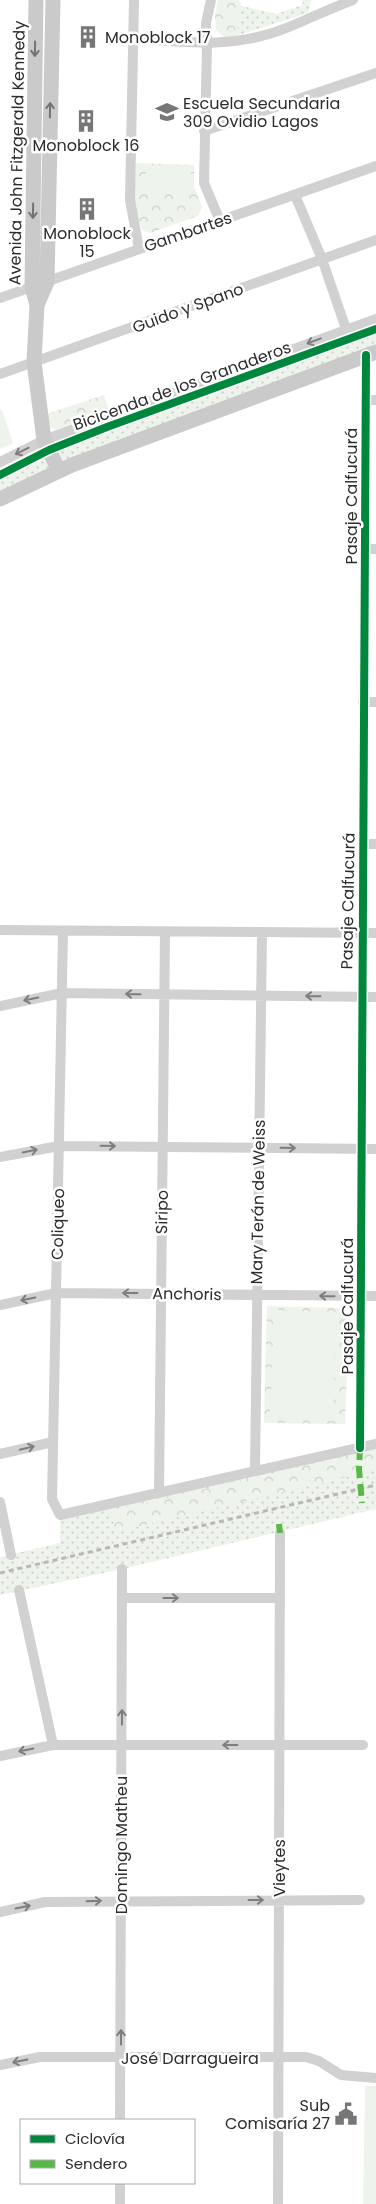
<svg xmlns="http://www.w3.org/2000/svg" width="376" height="2204" font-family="Poppins,sans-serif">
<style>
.grass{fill:url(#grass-dots)}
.park{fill:url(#park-crowns)}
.pitch{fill:#eef3eb}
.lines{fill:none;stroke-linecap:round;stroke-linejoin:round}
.street{stroke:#d1d1d1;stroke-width:10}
.secondary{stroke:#cacaca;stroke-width:15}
.rail{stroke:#b8b8b8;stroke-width:3;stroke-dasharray:5 4;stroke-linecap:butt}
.quiet{stroke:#58b947;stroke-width:6;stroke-dasharray:12 6;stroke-linecap:butt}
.cycleway-casing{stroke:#fff;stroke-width:11}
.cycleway{stroke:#00873e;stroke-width:8}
.oneway{stroke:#737373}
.oneway2{stroke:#7e7e7e}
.labels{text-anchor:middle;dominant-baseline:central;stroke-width:5;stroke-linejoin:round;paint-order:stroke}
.poi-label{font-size:16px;fill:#2c2c2c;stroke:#fff;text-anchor:start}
.street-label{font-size:16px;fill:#2c2c2c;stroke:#fff}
</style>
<defs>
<pattern id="grass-dots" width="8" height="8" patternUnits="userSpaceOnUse" patternTransform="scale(1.25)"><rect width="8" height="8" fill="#eef3eb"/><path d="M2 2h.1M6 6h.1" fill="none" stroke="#ccd0ca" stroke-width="1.8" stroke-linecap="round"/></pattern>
<pattern id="park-crowns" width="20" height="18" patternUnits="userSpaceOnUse" patternTransform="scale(1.25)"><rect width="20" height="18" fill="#eef3eb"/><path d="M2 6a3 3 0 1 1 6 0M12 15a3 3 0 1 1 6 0" fill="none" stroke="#ccd0ca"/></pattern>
</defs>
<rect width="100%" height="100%" fill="#fff"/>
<path class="grass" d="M303,0H311L308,13L236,36L242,6L277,14L302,5Z
M376,319V352L0,499V462L44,440Z
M376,1444V1509L122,1569L0,1595V1557L60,1543V1515Z"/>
<path class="park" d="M218,0H239L242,6L236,36L225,38L216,30L215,14Z
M136,163L194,165V186L202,207L198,216L150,233L142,230L134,202Z
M104,395L109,411L56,430L49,427L47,414Z
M267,1306L341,1308L349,1317L345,1424L264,1423Z
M376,1449V1470L115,1532L111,1511Z"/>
<path class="pitch" d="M146,171L191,172V193L145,191Z
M0,410H2L13,443L0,449Z
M274,1310L337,1312L333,1421L270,1418Z
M365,2086H376V2204H363Z"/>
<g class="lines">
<path class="street" d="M134,0L130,200L139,249
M211,0L206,23L207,45L204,183L220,221
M133,38C188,43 236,49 289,27C311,18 331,8 353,0
M204,131L376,73
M295,195L322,259L346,329
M0,298L376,166
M0,374L376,240
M365,400H376
M0,462L44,440L376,319
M364,549H376
M363,702H376
M363,844H376
M0,930L376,933
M63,931L52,1499L60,1515L376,1444
M0,1006L62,993L376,997
M0,1157L59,1146L376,1149
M0,1305L56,1293L376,1296
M360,1448L366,355
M0,1454L53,1442
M255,1471L262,932
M159,1493L165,932
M0,1502L11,1555
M19,1590L53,1745
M122,1598H279
M0,1756L53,1745H363
M0,1912L45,1902L360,1900
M0,2065L40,2057H306L319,2061L341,2075L376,2078
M120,2120L122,1569
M120,2204V2183
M278,2204L280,1533"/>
<path class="secondary" d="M36,0L32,287L37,305
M53,0L47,282L37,305L34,362L44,440L59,471
M0,499L72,465L376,352"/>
<path class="rail" d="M0,1573L376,1485"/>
<path class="quiet" d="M360,1448L359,1469L362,1503
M279,1524L280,1533"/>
<defs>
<path id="cycleway" d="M0,475L49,450L107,427L376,329
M360,1448L366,355"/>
</defs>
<use href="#cycleway" class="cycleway-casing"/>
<use href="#cycleway" class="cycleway"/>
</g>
<defs><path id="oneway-shaft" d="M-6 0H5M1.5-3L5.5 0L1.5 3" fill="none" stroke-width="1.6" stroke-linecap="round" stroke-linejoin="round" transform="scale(1.25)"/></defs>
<g class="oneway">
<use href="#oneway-shaft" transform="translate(35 49) rotate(91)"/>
<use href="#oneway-shaft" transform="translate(50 110) rotate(-89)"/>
<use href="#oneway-shaft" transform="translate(33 211) rotate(91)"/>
</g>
<g class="oneway2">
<use href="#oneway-shaft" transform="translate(314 341) rotate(160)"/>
<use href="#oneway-shaft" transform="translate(22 451) rotate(153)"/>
<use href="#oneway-shaft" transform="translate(133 994) rotate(-179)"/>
<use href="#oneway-shaft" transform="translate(313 996) rotate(-179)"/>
<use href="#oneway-shaft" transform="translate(31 999) rotate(168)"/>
<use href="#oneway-shaft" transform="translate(108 1146) rotate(1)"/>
<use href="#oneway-shaft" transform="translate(288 1148) rotate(1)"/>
<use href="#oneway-shaft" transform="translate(30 1151) rotate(-11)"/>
<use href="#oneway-shaft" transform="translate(130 1293) rotate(-180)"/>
<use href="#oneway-shaft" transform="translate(327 1296) rotate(-179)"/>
<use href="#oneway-shaft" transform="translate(28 1299) rotate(168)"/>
<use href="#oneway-shaft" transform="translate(27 1448) rotate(-13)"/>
<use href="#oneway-shaft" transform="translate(171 1598)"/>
<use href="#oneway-shaft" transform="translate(122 1717) rotate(-90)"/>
<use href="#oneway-shaft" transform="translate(230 1745) rotate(-180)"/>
<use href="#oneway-shaft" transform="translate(26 1750) rotate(168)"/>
<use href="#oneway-shaft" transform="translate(256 1900)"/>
<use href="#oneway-shaft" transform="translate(94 1901) rotate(-2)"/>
<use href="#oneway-shaft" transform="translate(23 1907) rotate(-11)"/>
<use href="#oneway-shaft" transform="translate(121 2037) rotate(-90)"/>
<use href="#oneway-shaft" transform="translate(20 2061) rotate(169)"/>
</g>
<defs>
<symbol id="building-bare" viewBox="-9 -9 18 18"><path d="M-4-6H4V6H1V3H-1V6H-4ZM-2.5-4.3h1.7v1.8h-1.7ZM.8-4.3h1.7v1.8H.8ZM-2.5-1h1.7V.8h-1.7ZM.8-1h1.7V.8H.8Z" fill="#767676" stroke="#fff" stroke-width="2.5" paint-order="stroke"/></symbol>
<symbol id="school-bare" viewBox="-9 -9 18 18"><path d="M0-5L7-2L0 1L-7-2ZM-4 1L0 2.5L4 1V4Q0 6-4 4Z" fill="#767676" stroke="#fff" stroke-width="2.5" paint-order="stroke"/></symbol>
<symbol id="civic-bare" viewBox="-9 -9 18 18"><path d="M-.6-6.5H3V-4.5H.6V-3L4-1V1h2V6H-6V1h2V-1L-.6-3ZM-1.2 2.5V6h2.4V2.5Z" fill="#767676" stroke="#fff" stroke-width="2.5" paint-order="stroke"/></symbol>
</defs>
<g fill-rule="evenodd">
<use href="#building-bare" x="72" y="21" width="32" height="32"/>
<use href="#school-bare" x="151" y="96" width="32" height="32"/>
<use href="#building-bare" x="70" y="105" width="32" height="32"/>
<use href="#building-bare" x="71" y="193" width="32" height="32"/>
<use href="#civic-bare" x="330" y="2098" width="32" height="32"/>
</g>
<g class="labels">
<g class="poi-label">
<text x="105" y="37">Monoblock 17</text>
<text x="183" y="103">Escuela Secundaria<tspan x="183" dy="18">309 Ovidio Lagos</tspan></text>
<text x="86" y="145" text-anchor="middle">Monoblock 16</text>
<text x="87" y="233" text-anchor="middle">Monoblock<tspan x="87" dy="18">15</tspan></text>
<text x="330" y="2105" text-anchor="end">Sub<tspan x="330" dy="18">Comisaría 27</tspan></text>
</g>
<g class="street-label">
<text transform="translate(17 153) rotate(-89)">Avenida John Fitzgerald Kennedy</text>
<text transform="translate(188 232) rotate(-19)">Gambartes</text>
<text transform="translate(188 308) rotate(-20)">Guido y Spano</text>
<text transform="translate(182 386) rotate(-20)">Bicicenda de los Granaderos</text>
<text transform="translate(351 496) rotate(-90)">Pasaje Calfucurá</text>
<text transform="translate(348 901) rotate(-89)">Pasaje Calfucurá</text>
<text transform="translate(258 1202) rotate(-89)">Mary Terán de Weiss</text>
<text transform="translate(162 1212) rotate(-89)">Siripo</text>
<text transform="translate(58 1224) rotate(-89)">Coliqueo</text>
<text transform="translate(187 1294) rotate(1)">Anchoris</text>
<text transform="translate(347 1306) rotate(-90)">Pasaje Calfucurá</text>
<text transform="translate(121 1845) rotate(-90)">Domingo Matheu</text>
<text transform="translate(279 1868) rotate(-90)">Vieytes</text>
<text x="190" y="2058">José Darragueira</text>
</g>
</g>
<rect x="20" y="2119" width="175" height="65" fill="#ffffff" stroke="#ababab"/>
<rect x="30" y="2135" width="25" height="8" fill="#00873e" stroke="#ababab"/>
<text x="65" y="2144" font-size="15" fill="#2c2c2c">Ciclovía</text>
<rect x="30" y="2160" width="25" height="8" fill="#58b947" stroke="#ababab"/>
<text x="65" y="2169" font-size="15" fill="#2c2c2c">Sendero</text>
</svg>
